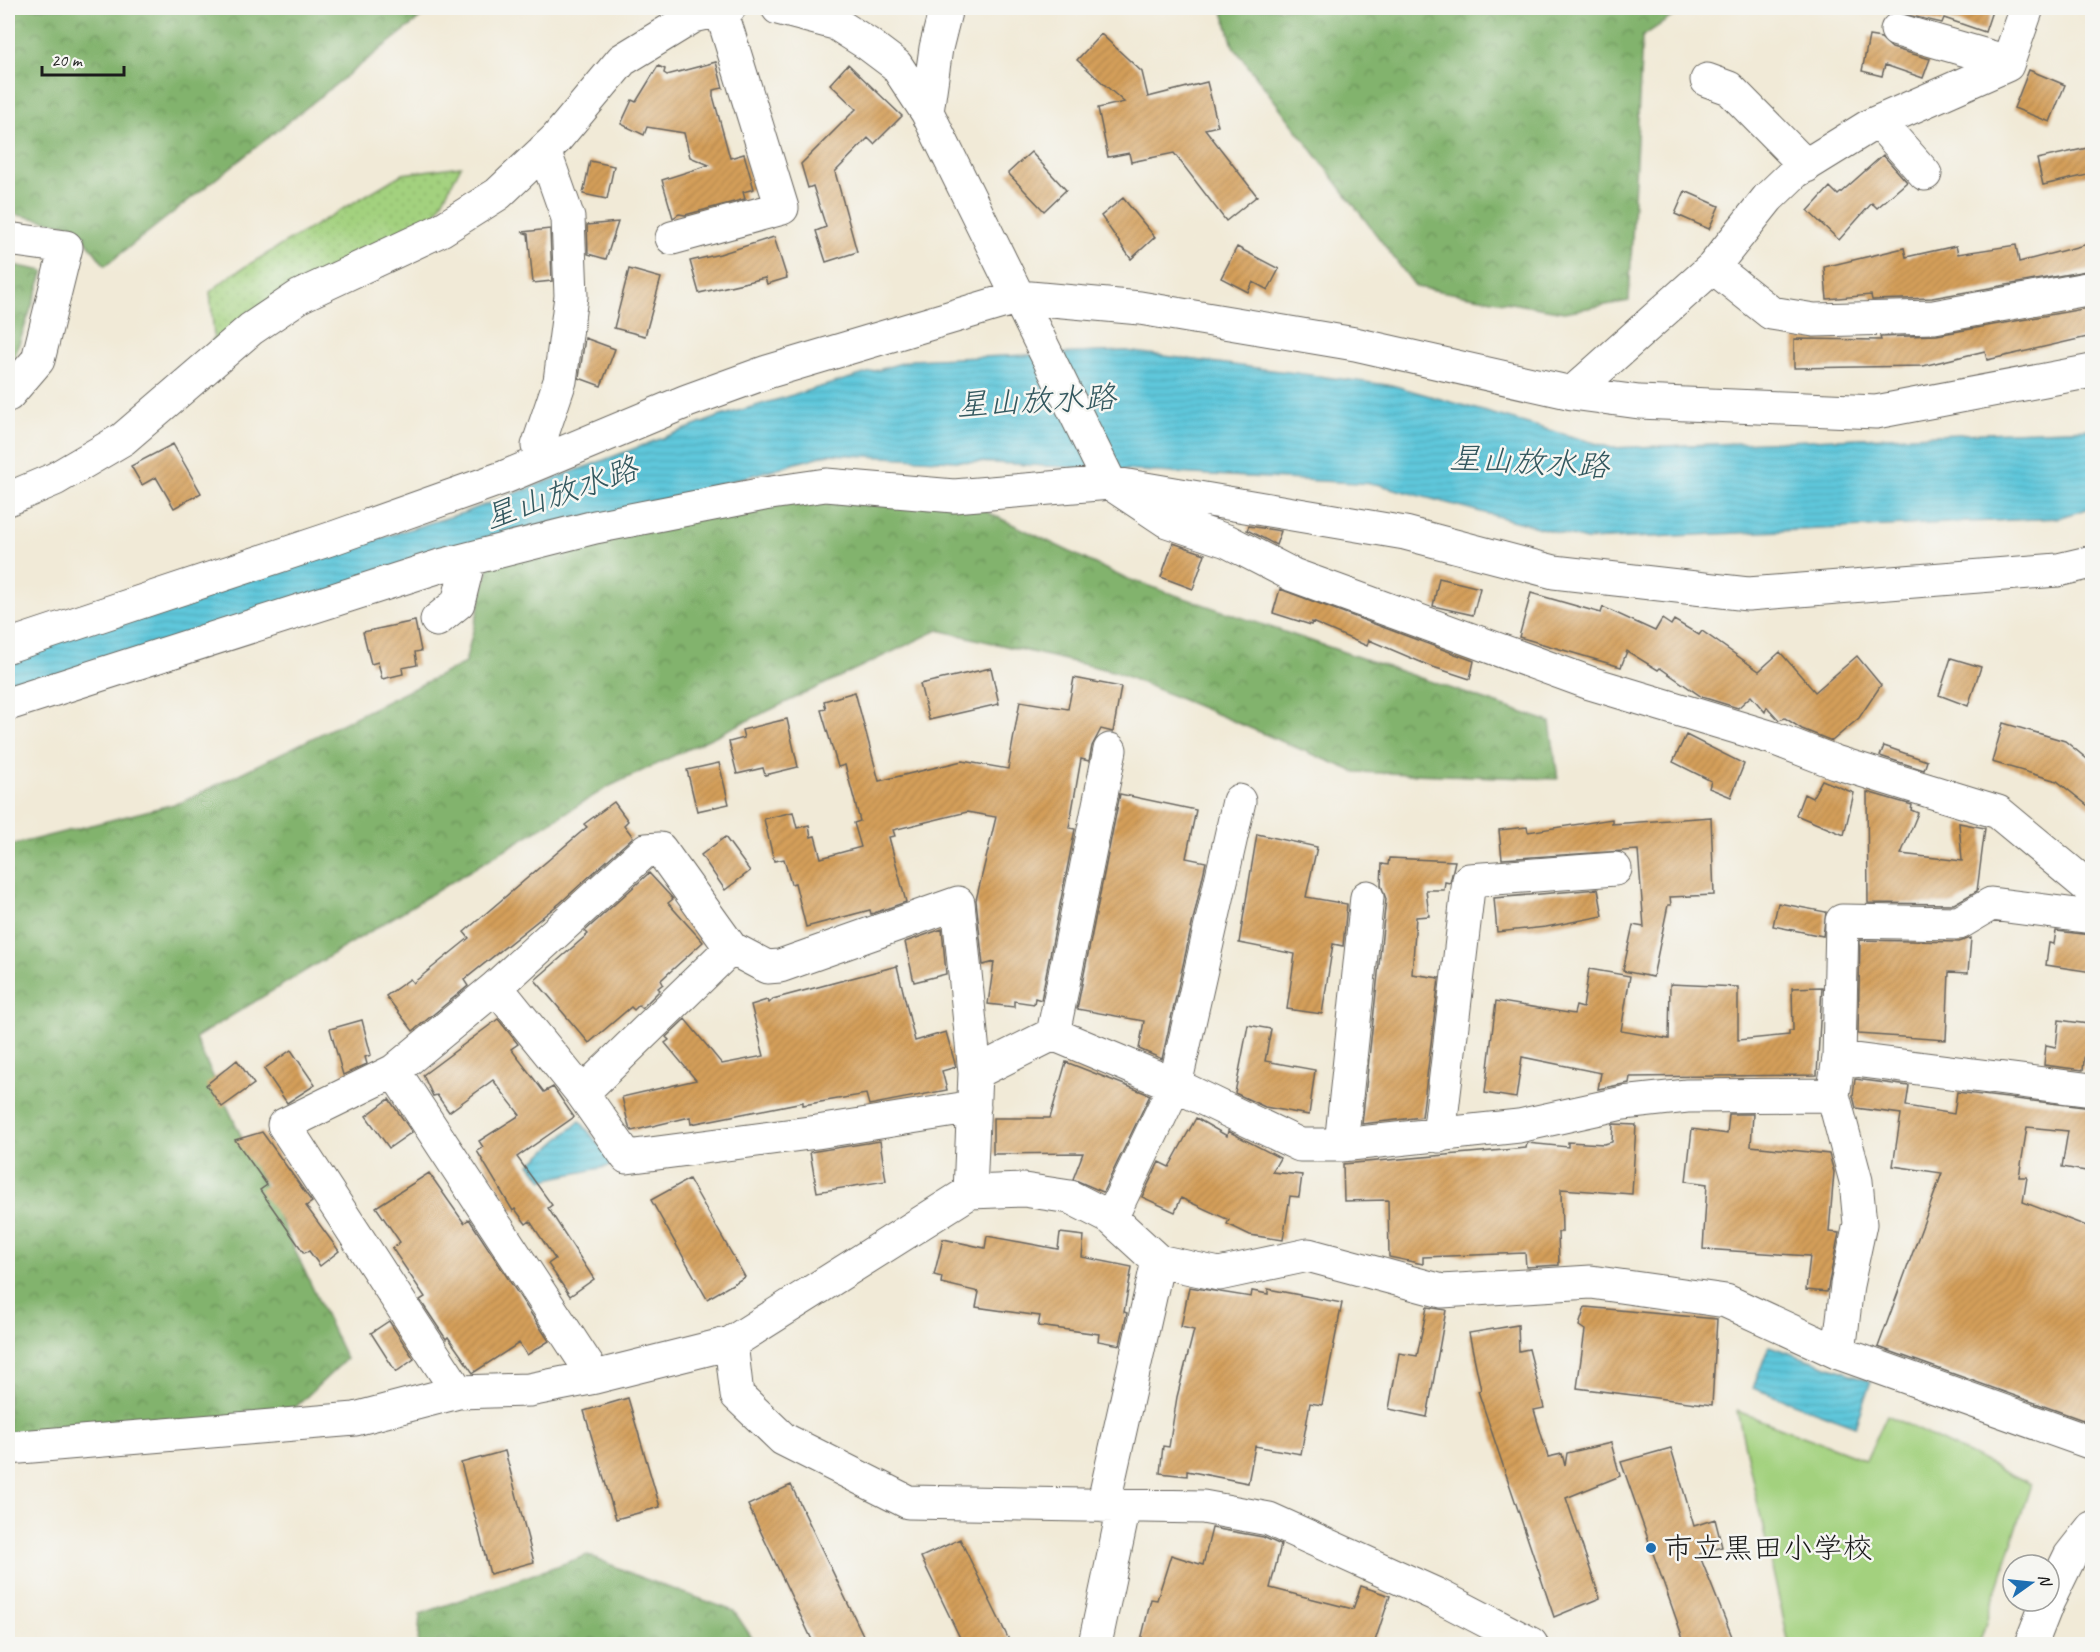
<svg xmlns="http://www.w3.org/2000/svg" width="2100" height="1652" font-family="Caveat,'Klee One',sans-serif">
<style>
.grass{fill:url(#grass-dots);stroke:#60764d;stroke-width:1.5}
.forest{fill:url(#forest-crowns);stroke:#4f6844;stroke-width:1.5}
.park{fill:#a3d17e;stroke:#60764d;stroke-width:1.5}
.water{fill:url(#water-rules);stroke:#3e727c;stroke-width:1.5}
.building{fill:url(#building-hatch)}
.lines{fill:none;stroke-linecap:round;stroke-linejoin:round}
.minor-casing{stroke:#67645d;stroke-width:35}
.minor{stroke:#fff;stroke-width:33}
.poi-dot{fill:#1f6fb2;stroke:#f6f6f2;stroke-width:2}
.labels{text-anchor:middle;dominant-baseline:central;stroke-width:5;stroke-linejoin:round;paint-order:stroke}
.poi-label{font-size:30px;fill:#1c1c1c;stroke:#f6f6f2;text-anchor:start}
.water-label{font-size:32px;font-style:italic;fill:#33585f;stroke:#f6f6f2}
</style>
<defs>
<pattern id="grass-dots" width="8" height="8" patternUnits="userSpaceOnUse" patternTransform="scale(1.5)"><rect width="8" height="8" fill="#a3d17e"/><path d="M2 2h.1M6 6h.1" fill="none" stroke="#8cb36c" stroke-width="1.8" stroke-linecap="round"/></pattern>
<pattern id="forest-crowns" width="20" height="18" patternUnits="userSpaceOnUse" patternTransform="scale(1.5)"><rect width="20" height="18" fill="#82b36d"/><path d="M2 6a3 3 0 1 1 6 0M12 15a3 3 0 1 1 6 0" fill="none" stroke="#6a9159"/></pattern>
<pattern id="water-rules" width="6" height="5" patternUnits="userSpaceOnUse" patternTransform="scale(1.5)"><rect width="6" height="5" fill="#5fc7db"/><path d="M0 2.5h6" fill="none" stroke="#52aabb"/></pattern>
<pattern id="building-hatch" width="6" height="6" patternUnits="userSpaceOnUse" patternTransform="scale(1.5)"><rect width="6" height="6" fill="#d49f5a"/><path d="M-1 1l2-2M0 6l6-6M5 7l2-2" fill="none" stroke="#b5884e"/></pattern>
</defs>
<rect width="100%" height="100%" fill="#f6f6f2"/>
<filter id="ink" filterUnits="userSpaceOnUse"><feTurbulence type="fractalNoise" baseFrequency=".0167" numOctaves="2"/><feDisplacementMap in="SourceGraphic" scale="12" xChannelSelector="R" yChannelSelector="G"/><feConvolveMatrix kernelMatrix="1 2 1 2 8 2 1 2 1" color-interpolation-filters="sRGB"/></filter>
<filter id="wash" filterUnits="userSpaceOnUse"><feTurbulence type="fractalNoise" baseFrequency=".008" numOctaves="4" result="noise"/><feDisplacementMap in="SourceGraphic" scale="24" xChannelSelector="R" yChannelSelector="G"/><feGaussianBlur stdDeviation="1.35" result="paint"/><feColorMatrix in="noise" values="0 0 0 0 0 0 0 0 0 0 0 0 0 0 0 0 0 1.4 0 .05"/><feComposite in="paint" operator="in"/></filter>
<g filter="url(#wash)">
<rect width="100%" height="100%" fill="#f1ead7"/>
<path class="grass" d="M461,166L434,217L206,353L214,337L210,292L231,275L402,174Z"/>
<path class="forest" d="M8,8H433L105,266L76,227L8,213Z
M1222,8H1685L1642,37L1629,301L1564,312L1416,287L1233,46Z
M8,264L44,271L14,358L8,366Z
M742,484L954,496L1122,577L1550,722L1558,779L1355,772L1116,672L938,630L608,787L195,1038L346,1359L282,1420L8,1437V846L182,802L465,663L495,542Z
M588,1555L637,1576L734,1611L756,1644H418L420,1614Z"/>
<path class="park" d="M1737,1411L1866,1460L1887,1415L2031,1484L1979,1644H1789Z"/>
<path class="water" d="M1126,351L1395,386L1612,448L2092,429V507L2059,518L1586,540L1376,484L829,454L589,520L8,698V651L463,513L721,416L912,360Z
M580,1121L615,1165L543,1180L530,1164Z
M1769,1346L1871,1381L1855,1426L1753,1388Z"/>
<g id="blocks">
<path class="building" d="M1895,8H1993L1985,32L1944,18L1942,23L1894,12Z
M1101,34L1142,72L1148,97L1207,82L1218,126L1205,129L1257,196L1226,221L1174,153L1131,162L1129,153L1108,157L1098,108L1124,102L1077,60Z
M1869,36L1881,38L1892,48L1930,59L1923,78L1885,65L1882,76L1862,71Z
M716,62L723,88L713,90V96L730,158L744,154L754,189L743,192L745,199L685,215L679,214L673,218L662,180L709,165L690,157L684,133L647,127L644,135L621,124L632,100L636,102L658,66L665,69L664,73L667,75Z
M848,64L902,116L874,144L868,138L835,172L857,252L826,262L816,231L826,227L813,186L808,188L801,164L856,109L830,84Z
M2029,70L2065,85L2050,122L2014,108Z
M2092,147V174L2043,185L2037,159Z
M1031,152L1066,190L1044,211L1008,173Z
M1883,155L1907,182L1877,208L1872,203L1839,240L1808,211L1830,187L1838,195Z
M590,161L614,166L607,199L583,194Z
M1685,191L1719,206L1709,229L1675,214Z
M1123,198L1155,237L1131,259L1101,216Z
M618,222L606,259L588,254L587,225Z
M550,229L552,281L533,283L528,234L522,232Z
M774,237L787,278L767,284L765,278L699,293L690,261L720,254Z
M2092,243V270L1932,298L1872,300L1871,295L1827,299L1824,267L1904,248L1906,257L1956,246L1958,254L2016,245L2019,262Z
M1237,247L1279,269L1268,290L1253,282L1248,292L1221,278Z
M629,269L661,278L645,336L614,328Z
M2088,308L2092,336L1987,360L1985,351L1923,366L1794,368V339L1881,340L1880,337L1937,335Z
M585,338L615,349L601,386L579,378Z
M173,444L201,493L174,508L156,477L142,485L131,466Z
M1249,526L1281,531L1276,545L1247,530Z
M1173,543L1205,554L1193,589L1161,577Z
M1439,578L1480,588L1473,615L1433,606Z
M1280,589L1474,661L1470,679L1430,666L1369,640L1367,646L1312,622L1311,625L1273,613Z
M1531,593L1601,613L1603,607L1655,631L1662,619L1671,625L1674,620L1699,635L1702,631L1759,671L1780,652L1815,692L1857,656L1881,685L1859,718L1832,741L1802,729L1785,718L1779,720L1767,707L1765,712L1751,696L1738,708L1702,697L1660,668L1658,670L1627,651L1621,667L1519,637Z
M415,621L421,651L415,652L417,665L402,668L403,674L382,679L378,662L371,664L363,632Z
M1951,658L1981,667L1968,706L1939,695Z
M991,668L999,704L929,720L920,684Z
M1074,678L1121,687L1113,732L1101,729L1092,746L1089,761L1081,759L1069,828L1075,829L1041,1000L1035,998L1034,1004L1014,1001V1007L988,1004L994,962L983,965L976,900L996,817L967,812L893,830L895,836L889,837L906,902L871,914L870,910L806,927L795,883L791,884L784,859L774,861L764,819L793,812L797,828L809,825L811,837L815,836L821,858L861,847L854,823L860,821L845,765L838,767L821,710L826,709L824,701L855,692L879,781L962,761L1008,769L1020,701L1068,709Z
M787,719L798,767L765,775L763,768L737,774L729,742L744,738L742,730Z
M2003,723L2065,741L2092,763V809L2057,781L1992,762Z
M1686,735L1744,764L1731,797L1709,788L1711,781L1673,762Z
M1884,746L1927,761L1924,770L1880,756Z
M719,763L729,804L697,811L687,770Z
M1822,780L1854,793L1844,835L1796,815L1804,794L1812,798Z
M1867,792L1912,805L1911,810L1918,813L1901,854L1962,861L1959,823L1985,828L1977,891L1954,904L1868,903Z
M1120,794L1196,810L1186,858L1206,862L1162,1059L1139,1049L1144,1021L1077,1009Z
M614,802L628,821L624,825L633,837L560,903L464,980L468,986L413,1031L386,996L410,979L413,983L469,938L464,932L587,827L584,824Z
M1711,817L1714,895L1670,897L1671,905H1668L1653,977L1623,971L1633,925L1644,927L1638,850L1502,859L1499,830L1527,827L1528,832L1612,819V824Z
M1257,834L1317,847L1306,897L1347,904L1343,946L1333,944L1322,1014L1287,1009L1295,954L1239,943Z
M725,837L750,871L725,890L701,855Z
M1389,858L1455,861L1450,883L1445,882L1444,890H1426L1429,916L1416,917L1412,974L1439,978L1422,1117L1362,1124L1386,899L1381,885L1382,864L1388,865Z
M649,873L673,899L668,903L703,942L661,980L663,984L658,988L660,990L642,1008L639,1005L634,1010L631,1007L589,1043L535,980L588,934L585,931Z
M1598,889L1603,916L1546,927L1497,932L1494,898Z
M1778,903L1826,912L1823,936L1773,926Z
M942,929L946,974L914,982L905,942Z
M2056,931L2092,935V972L2046,965L2049,943L2054,944Z
M1971,938L1968,973L1949,972L1946,1040L1858,1034L1860,940L1959,942Z
M897,966L915,1041L946,1032L956,1067L942,1071L947,1090L869,1105L866,1094L803,1105V1102L691,1124L690,1117L632,1131L629,1127L622,1097L696,1080L665,1043L669,1040L666,1037L685,1019L722,1064L764,1056L751,1005L767,1000L769,1003L773,999Z
M1589,969L1630,976L1621,1031L1669,1039L1670,984L1738,987V1040L1789,1035V1031H1793L1792,988L1822,987L1817,1075L1630,1077L1629,1083L1598,1089L1601,1073L1522,1057L1516,1098L1485,1093L1496,1001L1574,1014L1576,1006L1583,1008Z
M498,1019L518,1044L511,1049L544,1092L553,1087L574,1117L517,1157L552,1205L548,1208L594,1279L570,1296L548,1264L555,1259L530,1221L526,1224L515,1209L513,1211L477,1151L483,1147L479,1141L520,1115L493,1080L449,1112L437,1095L433,1096L423,1075Z
M362,1020L371,1055L365,1057L367,1064L343,1075L330,1029Z
M2059,1020L2088,1024L2083,1070L2044,1065L2046,1045L2056,1047Z
M1248,1025L1271,1029L1265,1061L1315,1070L1309,1115L1265,1107L1235,1093Z
M291,1050L315,1085L287,1103L264,1069Z
M237,1060L254,1084L222,1107L206,1085Z
M1066,1062L1150,1095L1103,1192L1073,1179L1083,1153L993,1154V1118H1050Z
M1855,1079L1909,1086L1906,1106L1954,1114L1957,1092L2092,1108V1172L2062,1167L2068,1131L2027,1127L2019,1177H2027L2023,1202L2092,1228V1414L2083,1420L1878,1347L1942,1173L1893,1166L1901,1114L1856,1108L1853,1096Z
M389,1099L412,1132L389,1148L366,1116Z
M1729,1114H1753L1751,1146L1829,1154L1834,1172L1829,1232L1839,1233L1827,1292L1806,1290L1810,1256L1703,1249L1707,1184L1686,1181L1692,1129L1727,1134Z
M1196,1118L1227,1136L1228,1131L1280,1158L1272,1172L1302,1175L1299,1197L1290,1196L1283,1240L1250,1235L1227,1224L1229,1220L1181,1198L1175,1212L1142,1197L1159,1162L1169,1167Z
M1613,1124L1636,1125L1632,1194L1561,1189L1562,1232H1558L1559,1265L1526,1267L1525,1253L1423,1257V1264L1389,1257L1388,1200L1344,1201L1343,1164L1526,1148L1527,1143L1568,1147V1142L1604,1144L1612,1142Z
M262,1132L312,1202L306,1206L339,1251L320,1266L309,1251L304,1253L260,1190L267,1185L235,1140Z
M880,1141L886,1181L817,1192L810,1152Z
M429,1173L464,1223L469,1219L549,1341L527,1355L519,1343L473,1373L448,1337L446,1339L420,1300L425,1297L392,1248L400,1242L376,1207Z
M689,1179L745,1277L707,1299L651,1200Z
M1060,1233L1084,1236L1082,1257L1132,1267L1124,1312L1127,1313L1120,1345L1098,1341L1099,1334L1038,1326L1040,1316L976,1307L979,1292L941,1283L942,1277L934,1275L943,1239L985,1248L987,1236L1058,1249Z
M1189,1287L1251,1297L1252,1291L1268,1294V1289L1342,1303L1322,1405L1310,1403L1301,1454L1255,1446L1248,1483L1187,1471V1476L1160,1473L1163,1446L1169,1447L1177,1397L1194,1330L1181,1327Z
M1427,1307L1446,1310L1427,1417L1389,1409L1399,1353L1417,1356Z
M1585,1307L1717,1319L1712,1405L1577,1388L1585,1330L1579,1326Z
M389,1321L414,1359L396,1372L371,1333Z
M1518,1325L1519,1351L1529,1349L1544,1408L1534,1410L1548,1457L1562,1454L1565,1466L1567,1453L1611,1443L1620,1476L1566,1498L1600,1598L1554,1617L1478,1391L1481,1390L1469,1333Z
M628,1398L660,1507L616,1519L584,1411Z
M1671,1448L1694,1526L1715,1519L1722,1547L1699,1554L1735,1644H1685L1621,1462Z
M505,1451L534,1562L490,1574L461,1463Z
M791,1485L863,1635L844,1644H814L748,1505Z
M1212,1528L1263,1537L1281,1545L1270,1588L1353,1609L1361,1586L1390,1596L1374,1644H1140L1151,1599L1157,1600L1171,1555L1203,1565Z
M960,1539L1011,1644H963L921,1557Z"/>
</g>
</g>
<g filter="url(#ink)">
<use href="#blocks" fill-opacity="0" stroke="#67645d" stroke-width="1.5"/>
<g class="lines">
<defs>
<path id="minor" d="M778,8L835,23L868,44L896,65L927,112L1110,483L1167,521L1227,541L1293,575L1590,683L1773,738L1835,762L1998,812L2092,890
M1897,30L2008,62
M1707,80L1729,88L1806,166
M927,112L936,48L946,8
M1879,122L1925,174
M544,150L568,218L571,296L560,381L538,446L544,460
M672,238L782,208L721,10
M8,239L66,247L38,360L8,395
M1713,267L1768,198L1795,172L1871,125L2007,65L2027,8
M1572,393L1639,402L1876,412L2092,371
M8,499L55,479L123,439L251,329L300,296L441,230L498,194L556,139L622,60L694,16L729,8
M437,620L458,603L469,559
M8,646L336,537L505,477L687,401L767,372L1019,297L1140,308L1355,344L1572,393L1713,267L1771,313L1814,320L1934,317L2092,288
M8,704L440,566L595,527L764,494L826,485L954,496L1110,483L1405,533L1554,572L1748,594L2058,570L2092,562
M496,987L646,850L660,849L731,948L767,967L780,966L958,903L975,1073L970,1192
M1053,1034L1110,750
M1839,1058L1842,921L1959,923L1991,904L2092,917
M394,1071L595,1377
M975,1073L1053,1034L1175,1085L1300,1145H1341L1519,1126L1623,1103L1687,1096L1833,1095L1839,1058L2092,1090
M582,1093L731,948
M1833,1095L1856,1181L1860,1224L1847,1285L1839,1353
M974,1107L817,1132L627,1157L582,1093L496,987L394,1071L284,1125L458,1392L529,1390L595,1377L731,1343L970,1192L1024,1190L1070,1197L1111,1218L1158,1261L1219,1274L1308,1255L1442,1291L1591,1282L1726,1301L1839,1353L2092,1443
M1439,1136L1469,880L1615,869
M1341,1145L1367,897
M1111,1218L1175,1085L1239,801
M731,1343L737,1395L783,1439L908,1502L1203,1507L1269,1519L1435,1594L1531,1644
M8,1448L355,1419L458,1392
M1103,1506L1158,1261
M2049,1599L2070,1556L2092,1528
M1095,1644L1124,1507
M2031,1644L2048,1601"/>
</defs>
<use href="#minor" class="minor-casing"/>
<use href="#minor" class="minor"/>
</g>
</g>
<circle class="poi-dot" cx="1651" cy="1548" r="6"/>
<g class="labels">
<g class="poi-label">
<text x="1663" y="1548">市立黒田小学校</text>
</g>
<g class="water-label">
<text transform="translate(1036 401) rotate(-3)">星山放水路</text>
<text transform="translate(1529 462) rotate(3)">星山放水路</text>
<text transform="translate(561 493) rotate(-19)">星山放水路</text>
</g>
</g>
<rect width="2100" height="1652" fill="none" stroke="#f6f6f2" stroke-width="30"/>
<g transform="translate(2031 1583) rotate(75)"><circle r="28" fill="#f6f6f2" stroke="#9f9f9c" stroke-width="1.5"/>
<path d="M0-4.5L10 22L0 15L-10 22Z" fill="#1f6fb2"/>
<text y="-9" font-size="16" font-weight="bold" text-anchor="middle" fill="#1c1c1c">N</text>
</g>
<path d="M42 66v9h82v-9" fill="none" stroke="#1c1c1c" stroke-width="3"/>
<text x="51" y="66" font-size="18" fill="#1c1c1c" stroke="#f6f6f2" stroke-width="4.5" paint-order="stroke">20 m</text>
</svg>
